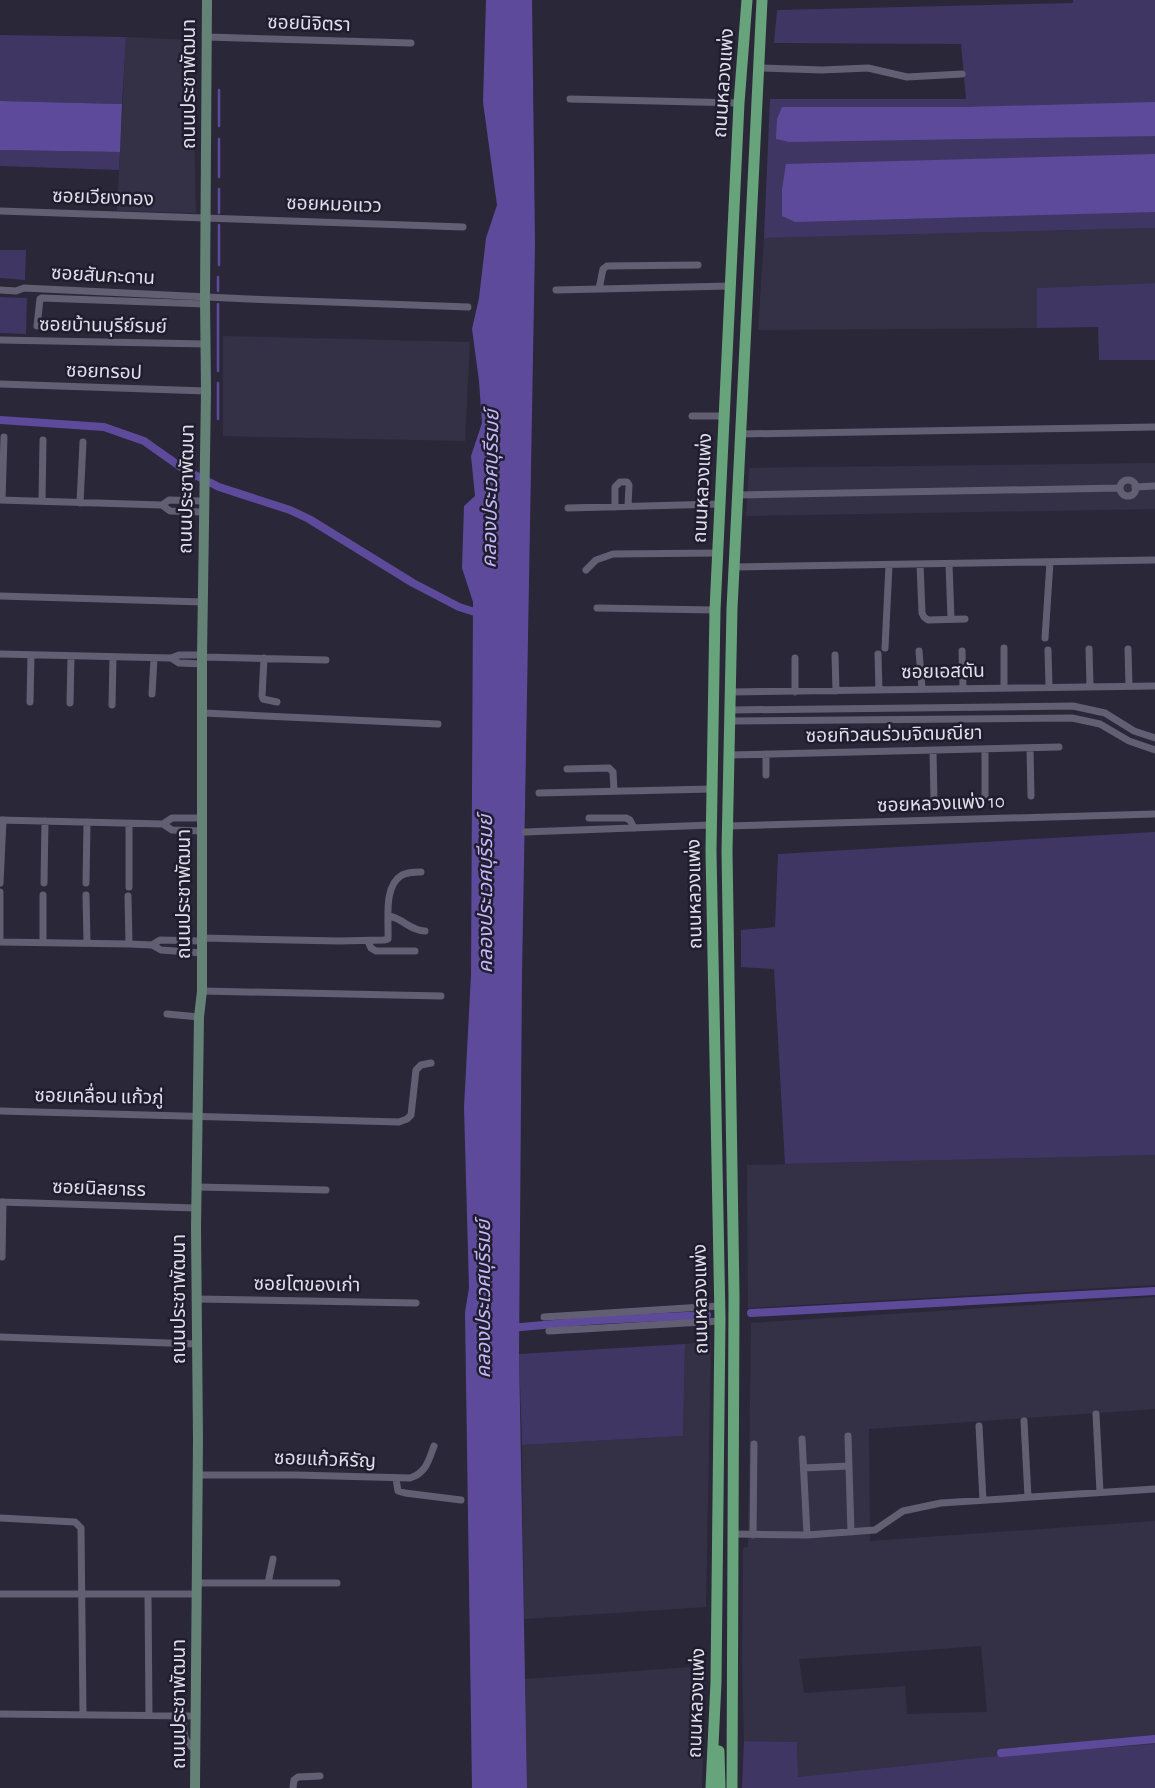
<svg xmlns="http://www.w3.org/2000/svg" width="1155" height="1788" font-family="'Alegreya Sans','Noto Sans Thai',sans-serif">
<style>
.built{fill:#343147;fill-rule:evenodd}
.green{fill:#403664}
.water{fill:#5e4a9a}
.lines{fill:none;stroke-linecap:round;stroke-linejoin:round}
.stream{stroke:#5e4a9a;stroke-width:2.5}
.canal{stroke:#5e4a9a;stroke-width:8}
.street{stroke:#625f73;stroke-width:7}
.secondary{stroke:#658277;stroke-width:10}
.primary{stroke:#68a47b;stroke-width:11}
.labels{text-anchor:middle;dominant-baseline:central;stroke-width:5;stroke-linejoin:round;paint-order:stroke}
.street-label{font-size:19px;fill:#e0deea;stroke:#201d2e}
.water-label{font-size:20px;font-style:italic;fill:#c3b7f9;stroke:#201d2e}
</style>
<rect width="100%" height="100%" fill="#2a2738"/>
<path class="built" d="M126,37L192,40L196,213L117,211Z
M1155,228V283L1037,288V328L758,330L764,238Z
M223,336L470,342L465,441L223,436Z
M1155,463V509L746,516L749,468Z
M1155,1155V1285L748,1308L747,1165Z
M1155,1297V1409L869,1429L870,1541L1155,1521V1744L996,1756L798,1777L797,1742L744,1741L742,1663L743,1548L748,1547L751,1323ZM981,1646L987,1712L907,1714L905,1686L804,1693L799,1659Z
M711,1341L706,1607L524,1619L522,1445L683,1436L685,1344Z
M705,1666L702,1788H527L525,1679Z"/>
<path class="green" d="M1073,0H1155V228L764,238L770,99H966L961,44L774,43L777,10L1073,3Z
M0,35L126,37L122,104L0,101Z
M0,150L120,152L119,170L0,166Z
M0,250H26L25,280L0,278Z
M1155,283V360H1099L1098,327L1037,328V288Z
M0,297L27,298L26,334L0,333Z
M1155,832V1155L785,1164L774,969L741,967V930L775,927L778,854Z
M685,1344L683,1436L522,1445L519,1354Z
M744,1741L797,1742L798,1777L996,1756L1155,1744V1788H742Z"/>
<path class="water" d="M486,0H532L535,244L522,975L519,1354L527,1788H472L465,1312L469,1288L464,1107L471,975L473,602L462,568L464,506L475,496L471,456L482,423L479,381L472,329L479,298L486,238L497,205L483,102Z
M0,101L122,104L120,152L0,150Z
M1155,102V136L789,142L776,139L777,119L782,107H965Z
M1155,154V212L795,222L782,216V189L786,164Z"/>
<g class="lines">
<path class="stream" d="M219,126V90
M219,177V139
M219,213V189
M219,265V225
M218,277V291
M218,371V304
M218,419V383"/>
<path class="canal" d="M0,420L104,427L144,441L185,470L219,487L290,510L309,519L413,583L459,607L481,614
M751,1313L1155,1291
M510,1328L599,1320L707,1315
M1001,1753L1155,1739"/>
<path class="street" d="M207,37L411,43
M759,68L822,70L868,68L907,77L962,74
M570,99L739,103
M0,211L463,227
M599,289L603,269L607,266L698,265
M0,290L16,291L24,288L248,299L468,307
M556,290L730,286
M37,326L40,299L42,298L205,304
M0,340L206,344
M0,384L206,391
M692,416H724
M741,434L1155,427
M1120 488a8 8 0 1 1 16 0a8 8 0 1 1-16 0Z
M1135,487L1155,486
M738,495L1120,488
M0,500L162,505L169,500L203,501
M2,500L4,437
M42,501L43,440
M80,503L83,442
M162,505L170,511L203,512
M615,507V487L620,482H627L629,485L628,506
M568,508L720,504
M920,564L922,613L924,617L928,620L965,619
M949,564L951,619
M734,567L1155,560
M586,570L596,560L613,554L718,553
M0,596L203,602
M597,608L715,610
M1045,638L1050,562
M885,648L889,565
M1004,648V687
M1089,649L1090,686
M1128,649L1129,686
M1048,650L1049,687
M919,651L922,689
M962,651L963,688
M0,654L171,658L179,655H202
M878,654L879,690
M835,655L836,691
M202,657L326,660
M171,658L179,663L202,664
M264,658L262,696L263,699L277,702
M795,658V692
M731,692L1155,686
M152,694L154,658
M30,702L31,655
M70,703L71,656
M112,705L113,657
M731,710L1073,706L1105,713L1134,731L1155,738
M203,713L438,724
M731,721L1072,718L1100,724L1129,741L1155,750
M1030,748L1031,796
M985,750V798
M933,751L934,800
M766,754V775
M729,755L1059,747
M567,769L609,768L613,772L614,791
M539,793L712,789
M589,818H626L630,820L634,828
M0,820L163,824L172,818H202
M163,824L172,830L202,831
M728,826L1155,814
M525,832L712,825
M0,883L3,820
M44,883L45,821
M86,883L87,822
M129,887V824
M0,892V942L129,944L152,945L161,950L202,953
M43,895V941
M86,895L87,942
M128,896L129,944
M389,916C404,919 409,930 425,931
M202,938L339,941L384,940L388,939C389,920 383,886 402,875C408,872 415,872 421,872
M368,941L371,948L376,951H415
M152,945L160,940L202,941
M202,991L441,996
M167,1014L199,1017
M0,1111L399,1122L407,1119L411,1115L416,1070L421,1065L431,1063
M197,1187L326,1190
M0,1202L196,1208
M2,1257L3,1202
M197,1299L416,1303
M544,1317L719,1306
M549,1331L720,1321
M0,1337L196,1344
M1096,1414L1100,1492
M1024,1421L1028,1497
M979,1426L983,1500
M848,1436L851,1532
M802,1439L807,1535
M804,1468L849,1466
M197,1475H296L410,1478C426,1473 429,1460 434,1446
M396,1479L398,1491L405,1493L461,1500
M0,1518L75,1522L81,1528L83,1714
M734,1534L807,1535L875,1530L903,1511L941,1503L1155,1489
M753,1535L754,1444
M197,1583H337
M268,1583L273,1559
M0,1594H197
M148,1594L149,1715
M0,1714L196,1716
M183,1716C184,1732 182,1740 196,1751
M293,1788L294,1780L298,1777L320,1776"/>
<path class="secondary" d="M195,1788L198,1439L196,1228L199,1017L202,991V657L206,391L205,297L207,0"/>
<path class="primary" d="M719,1751L720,1788
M711,1788L716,1682L720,1319L711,851L715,610L739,103L747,0
M732,1788L734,1296L727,851L732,609L762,0"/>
</g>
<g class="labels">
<g class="street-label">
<text transform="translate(309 24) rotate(2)">ซอยนิจิตรา</text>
<text transform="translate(724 83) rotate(-86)">ถนนหลวงแพ่ง</text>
<text transform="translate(189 84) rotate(-90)">ถนนประชาพัฒนา</text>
<text transform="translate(103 198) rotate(2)">ซอยเวียงทอง</text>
<text transform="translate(334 205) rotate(2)">ซอยหมอแวว</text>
<text transform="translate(103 276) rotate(3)">ซอยสันกะดาน</text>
<text transform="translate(103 326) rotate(1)">ซอยบ้านบุรีย์รมย์</text>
<text transform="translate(104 372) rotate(2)">ซอยทรอป</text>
<text transform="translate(703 488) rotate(-87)">ถนนหลวงแพ่ง</text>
<text transform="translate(187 489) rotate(-89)">ถนนประชาพัฒนา</text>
<text transform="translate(943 672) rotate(-1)">ซอยเอสตัน</text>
<text transform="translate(894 735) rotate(-1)">ซอยทิวสนร่วมจิตมณียา</text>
<text transform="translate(941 804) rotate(-2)">ซอยหลวงแพ่ง 10</text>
<text transform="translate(184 894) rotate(-90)">ถนนประชาพัฒนา</text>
<text transform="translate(695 894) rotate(-91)">ถนนหลวงแพ่ง</text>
<text transform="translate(99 1097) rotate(1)">ซอยเคลื่อน แก้วภู่</text>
<text transform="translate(99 1189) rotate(2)">ซอยนิลยาธร</text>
<text transform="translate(307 1285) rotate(1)">ซอยโตของเก่า</text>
<text transform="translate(179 1299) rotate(-90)">ถนนประชาพัฒนา</text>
<text transform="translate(701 1299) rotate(-91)">ถนนหลวงแพ่ง</text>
<text transform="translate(325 1460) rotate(2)">ซอยแก้วหิรัญ</text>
<text transform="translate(697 1703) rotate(-88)">ถนนหลวงแพ่ง</text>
<text transform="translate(179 1704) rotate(-90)">ถนนประชาพัฒนา</text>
</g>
<g class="water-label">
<text transform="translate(491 489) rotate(-89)">คลองประเวศบุรีรมย์</text>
<text transform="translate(486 894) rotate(-90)">คลองประเวศบุรีรมย์</text>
<text transform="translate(484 1299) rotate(-90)">คลองประเวศบุรีรมย์</text>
</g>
</g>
</svg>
